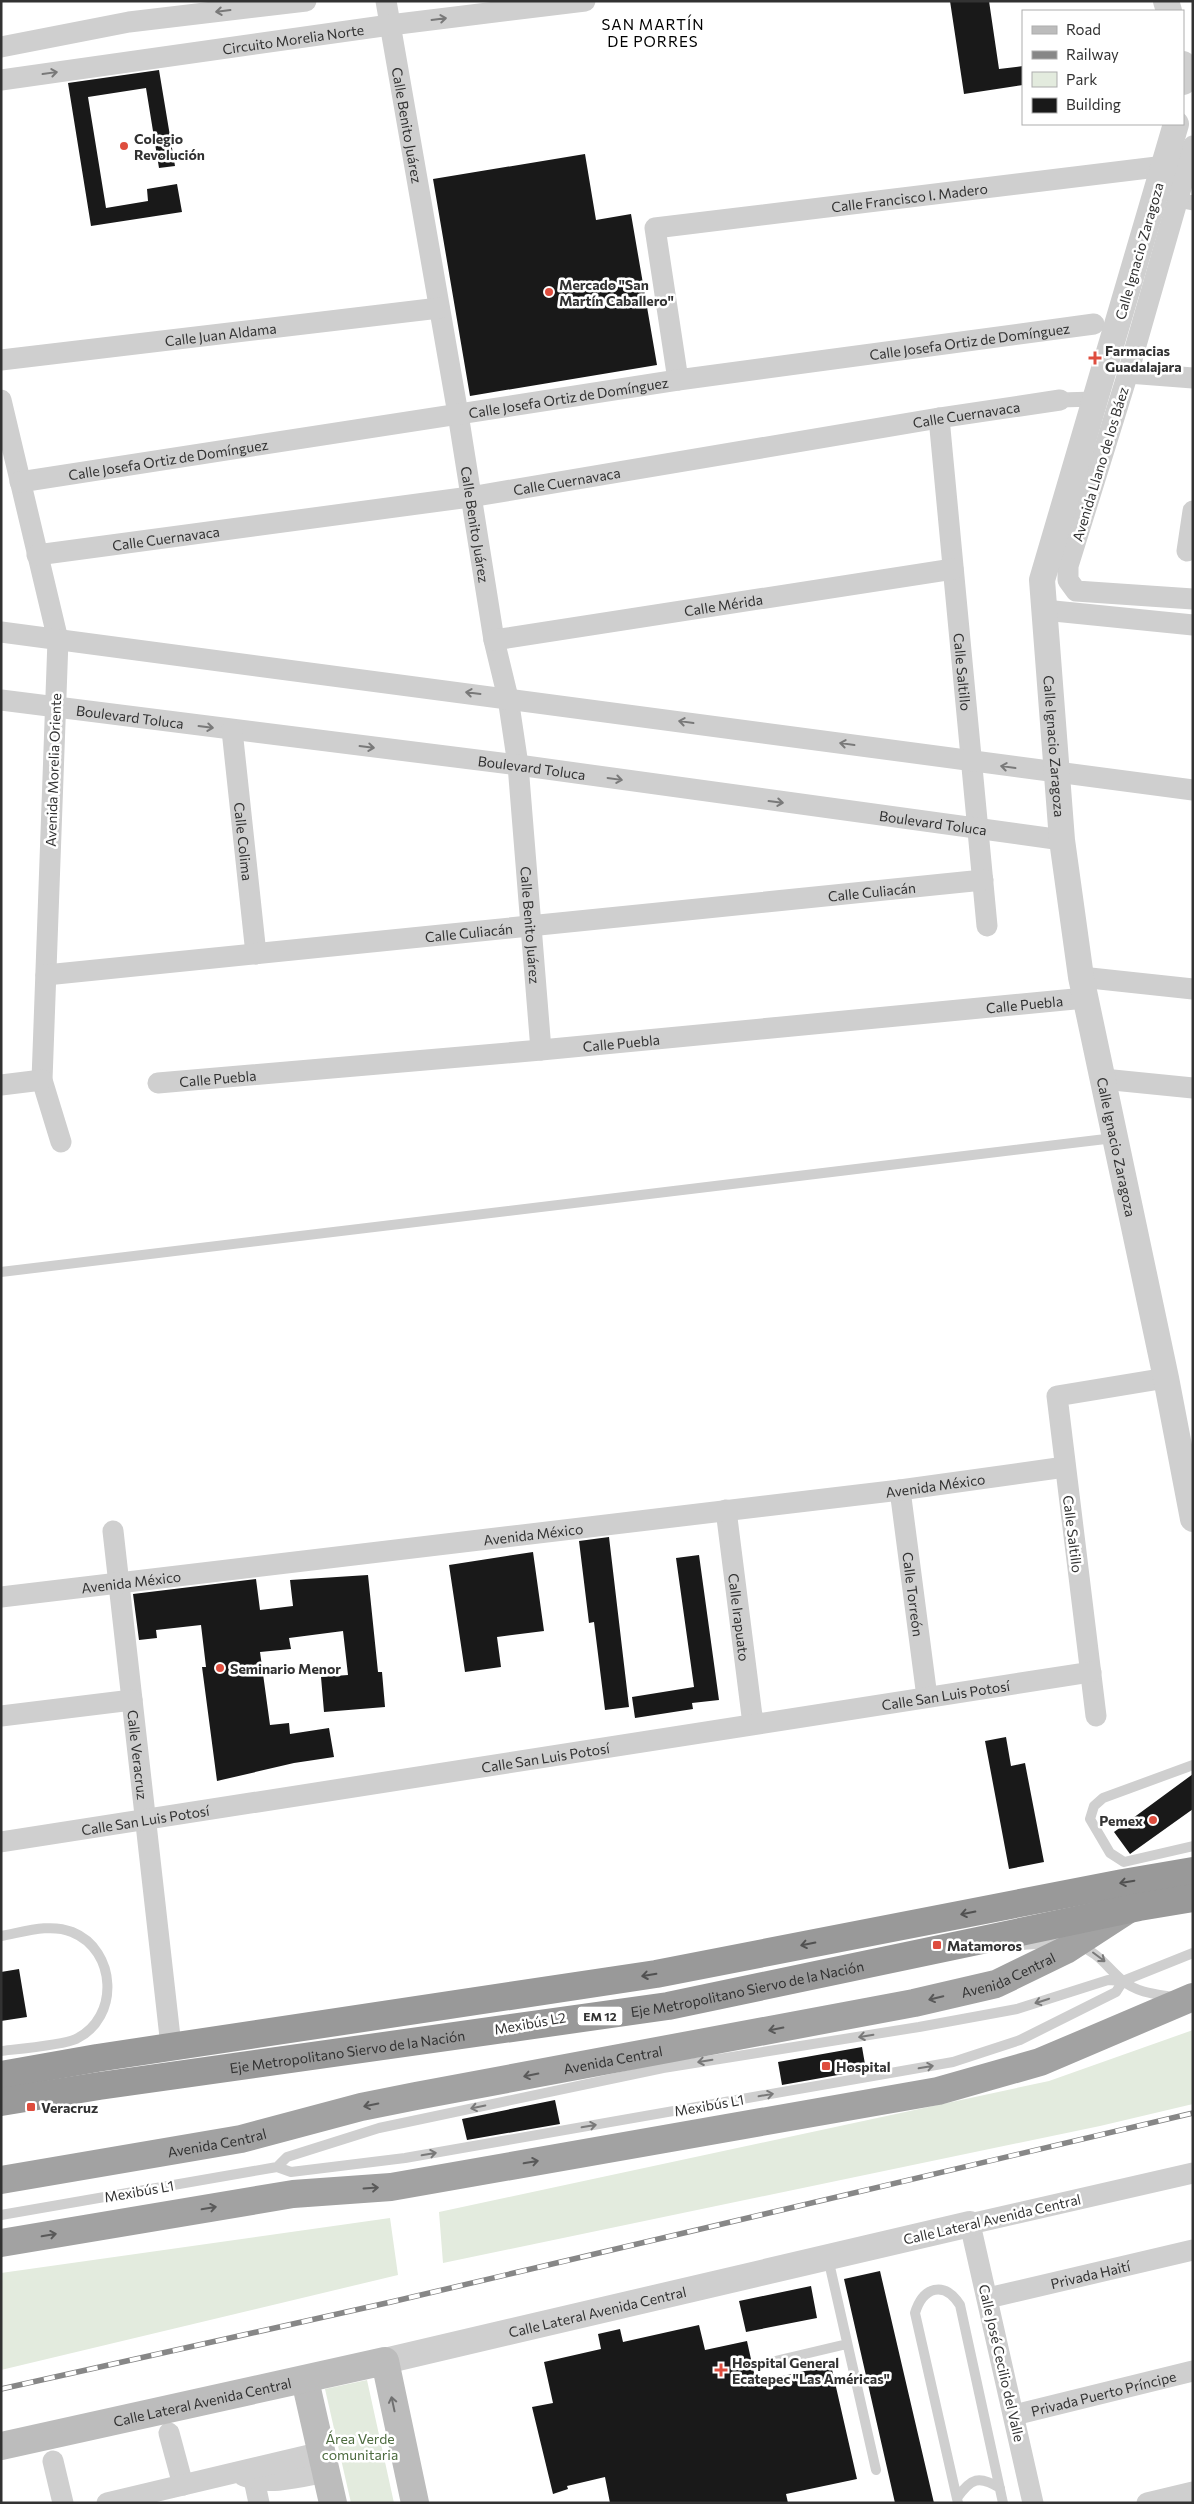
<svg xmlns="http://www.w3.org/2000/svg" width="1194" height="2504" font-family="Commissioner,sans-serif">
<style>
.green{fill:#e3ebde}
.building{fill:#191919}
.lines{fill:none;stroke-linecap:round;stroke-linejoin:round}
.service{stroke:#cfcfcf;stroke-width:10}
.pedestrian{stroke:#cfcfcf;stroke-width:15}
.minor{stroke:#cfcfcf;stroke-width:21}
.tertiary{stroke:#cfcfcf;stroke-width:26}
.secondary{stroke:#bcbcbc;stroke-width:28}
.trunk{stroke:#a2a2a2;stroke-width:28}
.rail-casing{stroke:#878787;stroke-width:5.5}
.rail{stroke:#fff;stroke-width:4;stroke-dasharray:11;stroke-linecap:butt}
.motorway-bridge{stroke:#999;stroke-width:28}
.oneway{stroke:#797979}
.oneway2{stroke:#515151}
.oneway3{stroke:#595959}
.oneway4{stroke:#707070}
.poi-dot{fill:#de4d3e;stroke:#fff;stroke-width:2}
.labels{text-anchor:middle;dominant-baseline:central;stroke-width:5;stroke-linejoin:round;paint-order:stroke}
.shield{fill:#fff;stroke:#707070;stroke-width:1}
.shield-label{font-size:12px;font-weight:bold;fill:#323232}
.street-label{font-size:14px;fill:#323232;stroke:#fff}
.poi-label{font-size:14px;font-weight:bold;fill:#323232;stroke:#fff;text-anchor:start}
.park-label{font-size:14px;fill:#4e6c40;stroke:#fff}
.neighbourhood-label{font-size:15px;letter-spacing:1px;fill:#000;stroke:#fff}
</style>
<rect width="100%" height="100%" fill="#fff"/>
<path class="green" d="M1193,2030V2104L1100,2126L443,2263L439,2212L1049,2081Z
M390,2218L398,2275L1,2370V2273Z
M367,2380L394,2503H351L325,2389Z"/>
<path class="building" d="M950,1H989L999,69L1023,66V85L964,94Z
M159,70L175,166L159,168L146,88L88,97L106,208L148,201L147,189L177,184L182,212L91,226L68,83Z
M585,154L596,220L631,214L657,365L470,396L433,179Z
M609,1537L629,1707L605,1710L594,1622L589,1623L579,1541Z
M533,1552L544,1631L497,1637L501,1667L465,1672L449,1565Z
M699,1555L719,1700L692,1703L693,1709L635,1718L632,1697L694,1687L676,1558Z
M368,1575L378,1672H382L385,1707L324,1712L321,1677L348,1675L343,1631L289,1638L291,1649L260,1652L270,1725L289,1723L290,1734L329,1728L334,1757L294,1763L217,1781L202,1667H206L201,1625L156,1630L157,1638L139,1640L133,1594L256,1579L260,1610L293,1606L290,1580Z
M1006,1737L1011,1766L1025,1763L1044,1862L1009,1869L985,1741Z
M1193,1774V1809L1130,1854L1114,1832Z
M19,1969L27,2017L1,2021V1972Z
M862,2047L866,2070L782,2085L778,2062Z
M555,2100L560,2124L467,2140L462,2119Z
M880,2271L934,2503H895L844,2279Z
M811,2286L817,2318L746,2332L739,2301Z
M699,2325L705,2350L747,2341L756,2382L831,2365L857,2479L786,2494L788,2503H610L605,2477L567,2486L568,2489L553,2494L532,2407L553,2403L544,2362L601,2349L598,2334L620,2329L623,2342Z"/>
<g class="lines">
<path class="service" d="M1,1272L1114,1138
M1193,1765L1103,1798L1094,1806L1090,1819L1110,1853L1124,1862L1193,1846
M1,1936C24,1932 50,1923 72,1932C117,1950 120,2018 76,2039C63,2045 18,2049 1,2051
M1021,1945L1063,1942
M1077,1945C1100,1953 1106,1967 1123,1981C1138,1993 1155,1994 1174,1997
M277,2167L287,2157L379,2128L663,2068L919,2027L1017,2009L1108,1980L1123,1981L1193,1953
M1,2215L277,2167L291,2172L405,2158L953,2062L1020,2040L1116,1992L1123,1981
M828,2258L876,2470
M771,2362L847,2344
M957,2498C971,2478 979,2475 1000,2488
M958,2503L915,2313C923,2287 944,2280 960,2305L1003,2503"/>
<path class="pedestrian" d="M1178,200L1193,203
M1060,400L1095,399"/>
<g class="minor">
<path id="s1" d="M386,1L458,414L494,640L508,698L518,765L541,1050"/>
<path d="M1,47L129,22L306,1"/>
<path id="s2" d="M1,80L390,25L585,1"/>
<path d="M1193,146L1128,373L1068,566V580L1076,591L1193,599"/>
<path id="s3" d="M1,360L439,308"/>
<path d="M1128,373L1193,378"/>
<path id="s4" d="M678,380L655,228L1165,166"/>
<path d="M1,400L58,640L42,1080L61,1142"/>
<path id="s5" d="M939,418L987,926"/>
<path id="s6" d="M20,482L678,380L1094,324"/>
<path d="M1187,551L1193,511"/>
<path id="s7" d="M37,555L470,497L939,418L1060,400"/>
<path d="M1044,610L1193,625"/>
<path d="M1,632L1193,790"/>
<path id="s8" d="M494,640L953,569"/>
<path id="s9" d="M1,700L518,765L1062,840"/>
<path id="s10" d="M232,730L256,954"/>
<path id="s11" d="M46,975L983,880"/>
<path d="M1081,977L1193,989"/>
<path d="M1103,1079L1193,1088"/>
<path id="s12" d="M158,1083L541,1050L1085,998"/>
<path d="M1,1085L42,1080"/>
<path id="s13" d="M900,1490L927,1697"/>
<path id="s14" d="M726,1510L753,1724"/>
<path id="s15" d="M113,1531L170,2037"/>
<path id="s16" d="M1,1597L900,1490L1065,1467"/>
<path d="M1,1716L132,1700"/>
<path d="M1096,1716L1057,1396L1166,1378"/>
<path id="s17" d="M1,1842L1091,1672"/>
<path id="s18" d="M988,2298L1193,2250"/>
<path id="s19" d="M1014,2415L1193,2371"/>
<path d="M169,2433L183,2485"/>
<path d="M53,2461L63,2503"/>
<path d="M252,2470L259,2503"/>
<path d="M244,2476C269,2486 300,2477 326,2472"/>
<path d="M107,2503L322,2452"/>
<path d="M1033,2503L970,2224L1193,2173"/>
<path d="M1147,2503L1193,2492"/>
</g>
<g class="tertiary">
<path d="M1166,1L1169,11"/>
<path d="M1183,64V82"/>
<path id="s20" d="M1176,124L1042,580L1062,840L1081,977L1166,1378L1193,1519"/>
<path id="s21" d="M385,2361L970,2224"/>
</g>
<g class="secondary">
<path d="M305,2380L333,2503"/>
<path id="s22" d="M1,2446L385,2361L415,2503"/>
</g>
<g class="trunk">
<path id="s23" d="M1,2180L241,2139L361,2107L416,2096L914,2003L996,1984L1066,1950L1129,1909"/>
<path d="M1,2243L293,2194L391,2187L938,2091L1040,2062L1193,1997"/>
</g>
<defs>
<path id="rail" d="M1,2389L391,2302L1193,2113"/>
</defs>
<use href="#rail" class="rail-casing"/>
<use href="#rail" class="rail"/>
<g class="motorway-bridge">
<path d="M1,2075L97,2058L656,1974L1123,1883L1193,1871"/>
<path id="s24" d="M1,2102L99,2086L668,2006L1139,1907L1193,1898"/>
</g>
</g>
<defs><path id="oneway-shaft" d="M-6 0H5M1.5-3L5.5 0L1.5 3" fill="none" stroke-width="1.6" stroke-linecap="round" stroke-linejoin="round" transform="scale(1.25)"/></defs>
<g class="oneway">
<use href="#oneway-shaft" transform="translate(223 11) rotate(173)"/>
<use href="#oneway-shaft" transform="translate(439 19) rotate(-7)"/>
<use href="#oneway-shaft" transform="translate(50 73) rotate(-8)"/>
<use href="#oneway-shaft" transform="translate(473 693) rotate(-173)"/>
<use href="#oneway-shaft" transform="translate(686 722) rotate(-172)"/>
<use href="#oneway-shaft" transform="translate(206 727) rotate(7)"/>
<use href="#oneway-shaft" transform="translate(847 744) rotate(-172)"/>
<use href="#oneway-shaft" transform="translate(367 747) rotate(7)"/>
<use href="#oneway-shaft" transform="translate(1008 767) rotate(-172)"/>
<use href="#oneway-shaft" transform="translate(615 779) rotate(8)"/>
<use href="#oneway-shaft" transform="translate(776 802) rotate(7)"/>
<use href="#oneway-shaft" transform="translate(1099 1957) rotate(37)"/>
<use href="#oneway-shaft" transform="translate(1042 2001) rotate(162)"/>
<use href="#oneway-shaft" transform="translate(866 2036) rotate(171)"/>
<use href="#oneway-shaft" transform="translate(705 2061) rotate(171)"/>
<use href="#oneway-shaft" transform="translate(926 2067) rotate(-10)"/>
<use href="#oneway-shaft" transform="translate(766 2095) rotate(-10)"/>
<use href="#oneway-shaft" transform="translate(478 2107) rotate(168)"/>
<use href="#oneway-shaft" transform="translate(589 2126) rotate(-10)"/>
<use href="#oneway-shaft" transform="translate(429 2154) rotate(-10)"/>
</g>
<g class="oneway2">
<use href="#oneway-shaft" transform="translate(1127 1882) rotate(170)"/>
<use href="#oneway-shaft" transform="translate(968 1913) rotate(169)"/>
<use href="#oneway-shaft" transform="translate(808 1944) rotate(169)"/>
<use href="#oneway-shaft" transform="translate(649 1975) rotate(171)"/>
</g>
<g class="oneway3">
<use href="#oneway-shaft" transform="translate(936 1998) rotate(167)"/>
<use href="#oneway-shaft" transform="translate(776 2029) rotate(169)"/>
<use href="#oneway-shaft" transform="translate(531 2075) rotate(169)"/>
<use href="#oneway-shaft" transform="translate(371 2105) rotate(168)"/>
<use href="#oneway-shaft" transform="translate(531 2162) rotate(-10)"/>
<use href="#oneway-shaft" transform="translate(371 2188) rotate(-4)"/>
<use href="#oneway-shaft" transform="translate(209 2208) rotate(-10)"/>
<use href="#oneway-shaft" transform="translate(49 2235) rotate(-10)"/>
</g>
<use class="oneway4" href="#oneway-shaft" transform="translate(393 2404) rotate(-102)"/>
<g class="poi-dot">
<circle cx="124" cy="146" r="5"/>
<circle cx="549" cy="292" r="5"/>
<path d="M1092.5 350.5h5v5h5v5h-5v5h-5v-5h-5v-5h5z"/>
<circle cx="220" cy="1668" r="5"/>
<circle cx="1153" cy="1820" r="5"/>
<rect x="932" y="1940" width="10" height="10" rx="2.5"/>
<rect x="821" y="2061" width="10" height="10" rx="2.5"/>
<rect x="26" y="2102" width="10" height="10" rx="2.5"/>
<path d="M718.5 2362.5h5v5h5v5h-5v5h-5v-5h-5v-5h5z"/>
</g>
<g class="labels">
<rect class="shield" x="577.5" y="2006.5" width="45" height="19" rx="4"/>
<g class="shield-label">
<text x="600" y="2016">EM 12</text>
</g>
<g class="street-label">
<text stroke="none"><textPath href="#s2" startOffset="295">Circuito Morelia Norte</textPath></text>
<text stroke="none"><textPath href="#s1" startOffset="126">Calle Benito Juárez</textPath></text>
<text stroke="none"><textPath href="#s4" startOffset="410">Calle Francisco I. Madero</textPath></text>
<text transform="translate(1139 251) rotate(-74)">Calle Ignacio Zaragoza</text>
<text stroke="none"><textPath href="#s3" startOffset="221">Calle Juan Aldama</textPath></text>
<text stroke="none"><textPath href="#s6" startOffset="960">Calle Josefa Ortiz de Domínguez</textPath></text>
<text stroke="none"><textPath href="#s6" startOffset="555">Calle Josefa Ortiz de Domínguez</textPath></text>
<text stroke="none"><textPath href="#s7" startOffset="940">Calle Cuernavaca</textPath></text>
<text stroke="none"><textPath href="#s6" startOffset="150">Calle Josefa Ortiz de Domínguez</textPath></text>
<text transform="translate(1100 464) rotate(-73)">Avenida Llano de los Báez</text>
<text stroke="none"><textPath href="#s7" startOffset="535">Calle Cuernavaca</textPath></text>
<text stroke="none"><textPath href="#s1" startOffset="531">Calle Benito Juárez</textPath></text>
<text stroke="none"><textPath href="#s7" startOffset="130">Calle Cuernavaca</textPath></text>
<text stroke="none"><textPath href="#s8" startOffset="232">Calle Mérida</textPath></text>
<text stroke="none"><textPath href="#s5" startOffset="255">Calle Saltillo</textPath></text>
<text stroke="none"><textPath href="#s9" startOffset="130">Boulevard Toluca</textPath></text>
<text stroke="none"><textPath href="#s20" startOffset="642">Calle Ignacio Zaragoza</textPath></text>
<text stroke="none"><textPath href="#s9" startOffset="535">Boulevard Toluca</textPath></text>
<text transform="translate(53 770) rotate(-88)">Avenida Morelia Oriente</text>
<text stroke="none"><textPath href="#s9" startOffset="940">Boulevard Toluca</textPath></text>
<text stroke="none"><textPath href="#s10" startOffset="112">Calle Colima</textPath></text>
<text stroke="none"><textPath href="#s11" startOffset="830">Calle Culiacán</textPath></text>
<text stroke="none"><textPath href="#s1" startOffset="936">Calle Benito Juárez</textPath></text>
<text stroke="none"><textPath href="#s11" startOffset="425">Calle Culiacán</textPath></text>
<text stroke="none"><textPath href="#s12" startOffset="870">Calle Puebla</textPath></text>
<text stroke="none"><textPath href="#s12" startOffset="465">Calle Puebla</textPath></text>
<text stroke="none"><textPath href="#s12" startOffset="60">Calle Puebla</textPath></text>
<text stroke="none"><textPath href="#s20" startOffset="1048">Calle Ignacio Zaragoza</textPath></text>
<text stroke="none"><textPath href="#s16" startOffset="941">Avenida México</textPath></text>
<text stroke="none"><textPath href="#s16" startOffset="536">Avenida México</textPath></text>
<text transform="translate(1073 1534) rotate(83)">Calle Saltillo</text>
<text stroke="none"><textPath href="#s16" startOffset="131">Avenida México</textPath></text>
<text stroke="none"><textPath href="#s13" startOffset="105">Calle Torreón</textPath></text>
<text stroke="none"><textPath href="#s14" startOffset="108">Calle Irapuato</textPath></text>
<text stroke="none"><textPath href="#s17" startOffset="956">Calle San Luis Potosí</textPath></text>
<text stroke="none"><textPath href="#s15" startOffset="225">Calle Veracruz</textPath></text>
<text stroke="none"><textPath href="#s17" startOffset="551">Calle San Luis Potosí</textPath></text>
<text stroke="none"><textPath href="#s17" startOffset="146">Calle San Luis Potosí</textPath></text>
<text stroke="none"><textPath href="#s23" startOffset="1029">Avenida Central</textPath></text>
<text stroke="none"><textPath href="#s24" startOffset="755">Eje Metropolitano Siervo de la Nación</textPath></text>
<text transform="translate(530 2023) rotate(-10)">Mexibús L2</text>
<text stroke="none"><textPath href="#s24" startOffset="350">Eje Metropolitano Siervo de la Nación</textPath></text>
<text stroke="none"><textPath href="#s23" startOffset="624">Avenida Central</textPath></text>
<text transform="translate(709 2105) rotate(-10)">Mexibús L1</text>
<text stroke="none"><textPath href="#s23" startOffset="219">Avenida Central</textPath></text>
<text transform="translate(139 2191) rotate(-10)">Mexibús L1</text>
<text transform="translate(992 2219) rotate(-13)">Calle Lateral Avenida Central</text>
<text stroke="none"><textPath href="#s18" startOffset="105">Privada Haití</textPath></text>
<text stroke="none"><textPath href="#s21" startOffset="218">Calle Lateral Avenida Central</textPath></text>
<text transform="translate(1002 2363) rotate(77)">Calle José Cecilio del Valle</text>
<text stroke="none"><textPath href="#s19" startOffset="92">Privada Puerto Príncipe</textPath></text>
<text stroke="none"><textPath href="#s22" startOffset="206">Calle Lateral Avenida Central</textPath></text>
</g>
<g class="poi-label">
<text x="134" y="138">Colegio<tspan x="134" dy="16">Revolución</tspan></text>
<text x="559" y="284">Mercado "San<tspan x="559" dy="16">Martín Caballero"</tspan></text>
<text x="1105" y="350">Farmacias<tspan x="1105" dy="16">Guadalajara</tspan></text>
<text x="230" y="1668">Seminario Menor</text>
<text x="1143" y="1820" text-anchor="end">Pemex</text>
<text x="947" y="1945">Matamoros</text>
<text x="836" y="2066">Hospital</text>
<text x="41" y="2107">Veracruz</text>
<text x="732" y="2362">Hospital General<tspan x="732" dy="16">Ecatepec "Las Américas"</tspan></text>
</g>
<g class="park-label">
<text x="360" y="2438">Área Verde<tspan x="360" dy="16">comunitaria</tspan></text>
</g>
<g class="neighbourhood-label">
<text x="653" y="24">SAN MARTÍN<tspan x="653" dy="17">DE PORRES</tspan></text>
</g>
</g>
<rect width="1194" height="2504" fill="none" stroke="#323232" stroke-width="5"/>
<rect x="1022" y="10" width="162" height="115" fill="#ffffff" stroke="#adadad"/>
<rect x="1032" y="26" width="25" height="8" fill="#bcbcbc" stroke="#adadad"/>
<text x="1066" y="35" font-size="15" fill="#323232">Road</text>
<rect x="1032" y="51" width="25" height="8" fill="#878787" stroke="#adadad"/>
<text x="1066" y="60" font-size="15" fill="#323232">Railway</text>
<rect x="1032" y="72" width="25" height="15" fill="#e3ebde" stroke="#adadad"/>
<text x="1066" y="85" font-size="15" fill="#323232">Park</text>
<rect x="1032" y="98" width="25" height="15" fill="#191919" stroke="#adadad"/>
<text x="1066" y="110" font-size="15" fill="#323232">Building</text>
</svg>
